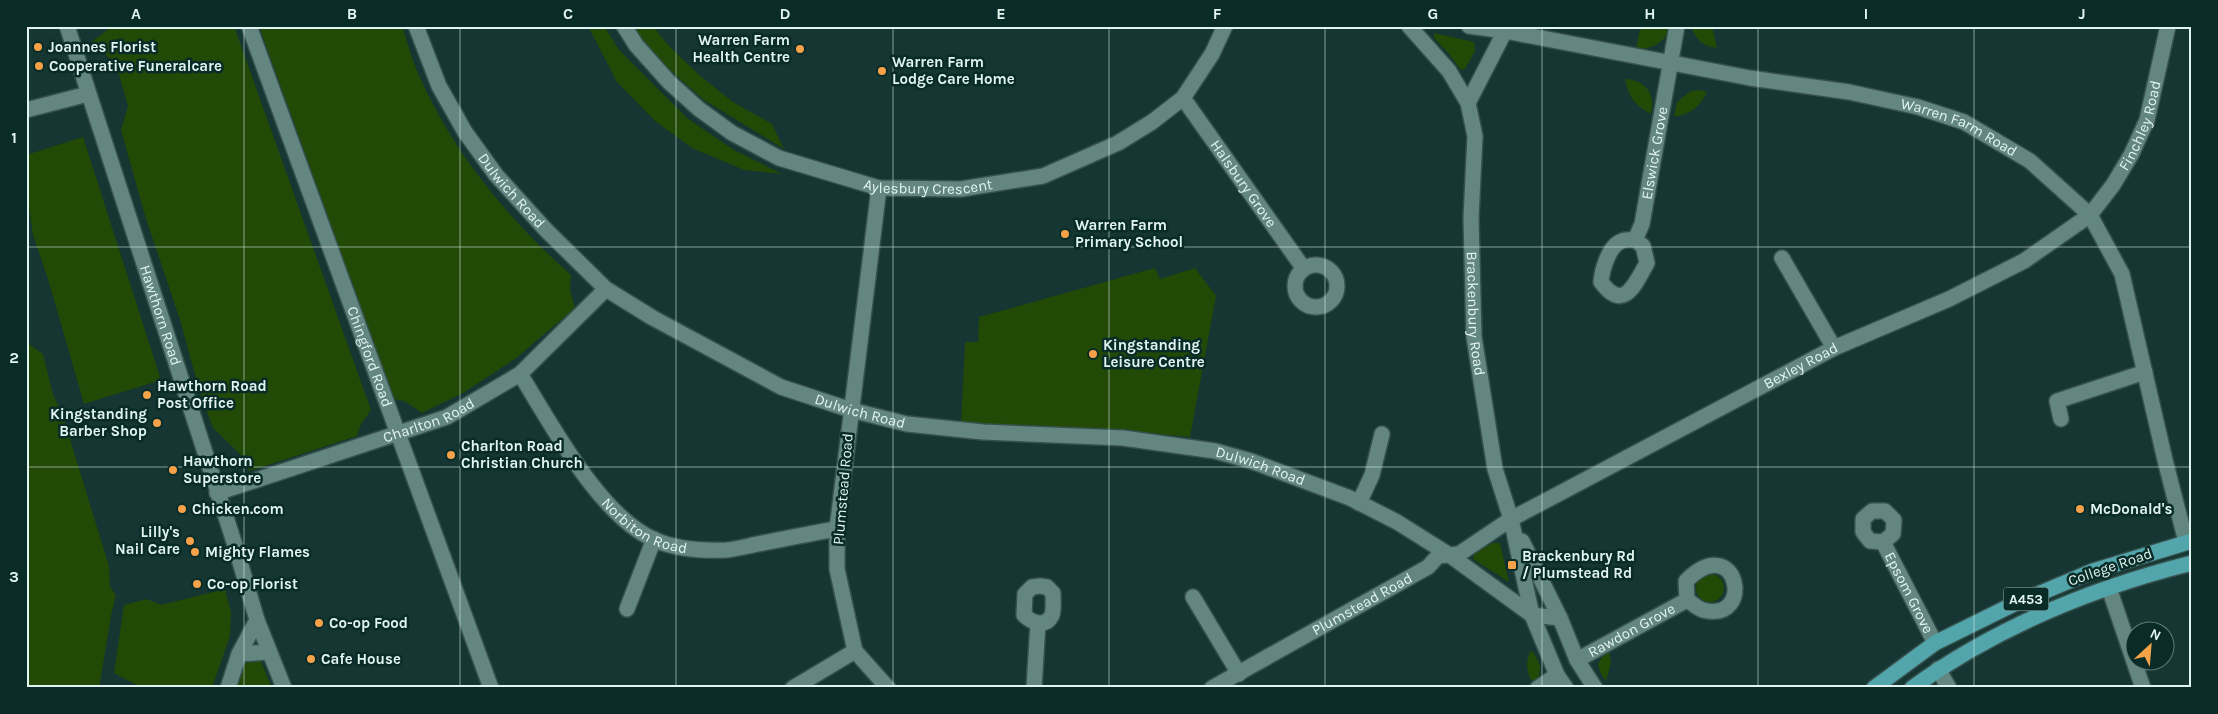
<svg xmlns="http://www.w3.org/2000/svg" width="2218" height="714" font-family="Karla,sans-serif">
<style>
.green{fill:#224906}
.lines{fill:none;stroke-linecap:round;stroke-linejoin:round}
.minor-casing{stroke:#36514d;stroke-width:18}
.major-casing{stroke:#36514d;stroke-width:18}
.minor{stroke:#638680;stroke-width:15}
.major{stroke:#52a5ab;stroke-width:15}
.grid{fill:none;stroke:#e1f4f0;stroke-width:1;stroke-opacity:0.55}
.poi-dot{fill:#f6a248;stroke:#092c28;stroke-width:2}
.labels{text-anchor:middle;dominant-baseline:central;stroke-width:5;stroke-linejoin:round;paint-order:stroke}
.shield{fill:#092c28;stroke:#a0b8b4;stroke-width:1}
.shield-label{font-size:14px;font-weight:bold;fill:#e1f4f0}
.poi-label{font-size:15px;font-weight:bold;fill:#e1f4f0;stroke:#092c28;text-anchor:start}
.street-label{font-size:15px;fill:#e1f4f0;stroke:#092c28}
.neatline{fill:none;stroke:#e1f4f0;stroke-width:2}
.grid-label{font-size:16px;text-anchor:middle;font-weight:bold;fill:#e1f4f0}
</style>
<rect width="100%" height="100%" fill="#153632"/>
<path class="green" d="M113,26H234L371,410L361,424L357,436L249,471L242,456L213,428L199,389L180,320L146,219L121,130L128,106L116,64L91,42Z
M259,26H402C408,44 413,63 421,80C456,156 509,220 571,275L570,290L575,308L515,359L463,393L422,413L404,401L394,399Z
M588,26H604L619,50L687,118L734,150L782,174L744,170L692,148L655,121L617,82Z
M632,26H653L668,45L699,75L733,102L772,124L784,149L704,100L658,59Z
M1643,26H1671C1666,42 1651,50 1636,49L1639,33Z
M1691,26H1712L1717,48C1702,46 1696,40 1691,26Z
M1434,33L1474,42L1475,51L1465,69L1461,70L1449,54L1434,38Z
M1625,79C1646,80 1656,94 1651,114C1635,105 1629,98 1625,79Z
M1699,90L1707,92C1699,108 1692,113 1674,117L1677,102L1691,91Z
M83,137L161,380L84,404L48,279L33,235L26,186V155Z
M1155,268L1160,279L1195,268L1216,296L1190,437L1139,432L980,425L961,422L965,342H978L979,317Z
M26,342L43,354L53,395L61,410L109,566L110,586L116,596L112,611L99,688H26Z
M1493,543H1500L1509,582L1473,559L1474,553Z
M1696 588a14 14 0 1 1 28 0a14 14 0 1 1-28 0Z
M225,589L231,612L230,636L212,688H142L114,673L124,605L147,599L161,605Z
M1531,650C1541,662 1544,672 1534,684C1526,674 1525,661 1531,650Z
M1606,651L1609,652L1611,663L1606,681L1601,674L1598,664Z
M252,658L260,659L272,688H235L246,661Z"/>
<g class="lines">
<defs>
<g id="minor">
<path id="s1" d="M67,26L234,542L257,620L284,688"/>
<path id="s2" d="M249,26L491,688"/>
<path id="s3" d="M416,26L439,86L465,132L496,175L546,230L606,289L653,318L781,387L851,410L907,424L983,432L1123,438L1215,451L1251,461L1350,498L1397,522L1448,554L1532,615L1560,618"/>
<path id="s4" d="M624,26L636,45L669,82L699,109L732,133L779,158L879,188L961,189L1043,176L1118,143L1152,122L1183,98L1212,54L1225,26"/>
<path id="s5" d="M1409,26L1449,71L1468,103L1475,136L1471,218L1474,337L1495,469L1511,519L1532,615L1557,675L1566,688"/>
<path id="s6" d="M1469,26L1505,31L1750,78L1849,92L1918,107L1964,122L2030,161L2090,215L2122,274L2165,460L2186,542"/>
<path id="s7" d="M1183,98L1304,269"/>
<path d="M1468,103L1505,31"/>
<path d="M26,110L88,94"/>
<path d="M879,188L837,529V569L855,651L888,688"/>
<path id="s8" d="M1635,240L1643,246L1647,263C1635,284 1624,313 1601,282C1602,270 1609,245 1622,241C1626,239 1631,240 1635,240L1642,224L1677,26"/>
<path d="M1782,258L1834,348"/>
<circle cx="1316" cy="286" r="21"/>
<path id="s9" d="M520,374C551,423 599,516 655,540C676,549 702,551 726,550C738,549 751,545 763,543C788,538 813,533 837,529"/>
<path d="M2061,419L2057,401L2145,372"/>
<path id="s10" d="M217,493L447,417L520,374L606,289"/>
<path d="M1359,503L1372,475L1382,434"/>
<path d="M1522,541L1560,618L1577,660L1595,688"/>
<path id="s11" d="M1883,542L1870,541L1863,532V519L1872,511H1885L1894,520L1893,534L1883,542L1935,643"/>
<path d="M1040,586L1047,587L1053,593C1053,600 1054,609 1052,615C1046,628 1032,623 1024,615L1025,594L1032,587Z"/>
<path d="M2109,588L2143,688"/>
<path d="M1193,597L1239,674"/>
<path d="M627,609L654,539"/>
<path d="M239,654L269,652"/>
<path id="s12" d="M1577,660L1687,600L1686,581C1738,529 1756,624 1703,610C1698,609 1692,603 1687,600"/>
<path d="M1938,669L1949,688"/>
<path d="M228,688L239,654L257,620"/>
<path d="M793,688L855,651"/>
<path d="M1034,688L1038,623"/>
<path id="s13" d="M1212,688L1428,567L1438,556L1459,554L1511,519L1834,348L1949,299L2024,261L2090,215L2113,185L2131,155L2147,120L2168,26"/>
<path d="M1538,688L1557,675"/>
</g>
<path id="major" d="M1874,688L1935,643L2012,605L2093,571L2192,541
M1912,688C1995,628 2092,588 2192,563"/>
</defs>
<use href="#minor" class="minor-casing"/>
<use href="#major" class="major-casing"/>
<use href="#minor" class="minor"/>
<use href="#major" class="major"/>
</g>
<path class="grid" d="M244,26V688M460,26V688M676,26V688M893,26V688M1109,26V688M1325,26V688M1542,26V688M1758,26V688M1974,26V688M26,247H2192M26,467H2192"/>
<g class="poi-dot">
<circle cx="38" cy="47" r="5"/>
<circle cx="800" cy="49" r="5"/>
<circle cx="39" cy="66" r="5"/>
<circle cx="882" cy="71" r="5"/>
<circle cx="1065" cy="234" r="5"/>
<circle cx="1093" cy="354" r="5"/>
<circle cx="147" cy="395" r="5"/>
<circle cx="157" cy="423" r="5"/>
<circle cx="451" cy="455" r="5"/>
<circle cx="173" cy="470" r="5"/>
<circle cx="182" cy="509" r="5"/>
<circle cx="2080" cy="509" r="5"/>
<circle cx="190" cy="541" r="5"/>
<circle cx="195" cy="552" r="5"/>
<rect x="1507" y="560" width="10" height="10" rx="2.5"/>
<circle cx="197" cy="584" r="5"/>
<circle cx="319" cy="623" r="5"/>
<circle cx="311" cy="659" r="5"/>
</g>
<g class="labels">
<rect class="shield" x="2003.5" y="587.5" width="45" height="23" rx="4"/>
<g class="shield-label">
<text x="2026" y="599">A453</text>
</g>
<g class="poi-label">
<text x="790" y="40" text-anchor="end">Warren Farm<tspan x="790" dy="17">Health Centre</tspan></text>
<text x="48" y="47">Joannes Florist</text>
<text x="892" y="62">Warren Farm<tspan x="892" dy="17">Lodge Care Home</tspan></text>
<text x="49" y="66">Cooperative Funeralcare</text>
<text x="1075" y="225">Warren Farm<tspan x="1075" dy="17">Primary School</tspan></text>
<text x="1103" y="345">Kingstanding<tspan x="1103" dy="17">Leisure Centre</tspan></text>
<text x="157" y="386">Hawthorn Road<tspan x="157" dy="17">Post Office</tspan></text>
<text x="147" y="414" text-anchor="end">Kingstanding<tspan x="147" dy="17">Barber Shop</tspan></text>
<text x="461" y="446">Charlton Road<tspan x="461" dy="17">Christian Church</tspan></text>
<text x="183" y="461">Hawthorn<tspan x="183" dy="17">Superstore</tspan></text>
<text x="192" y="509">Chicken.com</text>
<text x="2090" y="509">McDonald's</text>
<text x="180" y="532" text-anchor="end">Lilly's<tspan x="180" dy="17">Nail Care</tspan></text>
<text x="205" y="552">Mighty Flames</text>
<text x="1522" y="556">Brackenbury Rd<tspan x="1522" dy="17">/ Plumstead Rd</tspan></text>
<text x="207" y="584">Co-op Florist</text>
<text x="329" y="623">Co-op Food</text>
<text x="321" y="659">Cafe House</text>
</g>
<g class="street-label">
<text stroke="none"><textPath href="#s13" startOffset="1105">Finchley Road</textPath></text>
<text stroke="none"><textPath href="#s6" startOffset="502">Warren Farm Road</textPath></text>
<text stroke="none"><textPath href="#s8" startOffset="246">Elswick Grove</textPath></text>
<text stroke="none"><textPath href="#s4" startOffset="360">Aylesbury Crescent</textPath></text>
<text stroke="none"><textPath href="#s7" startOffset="105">Halsbury Grove</textPath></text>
<text stroke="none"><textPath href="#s3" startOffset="192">Dulwich Road</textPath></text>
<text stroke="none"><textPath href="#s5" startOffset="309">Brackenbury Road</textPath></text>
<text stroke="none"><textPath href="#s1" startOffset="304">Hawthorn Road</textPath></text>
<text stroke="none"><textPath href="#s2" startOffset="352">Chingford Road</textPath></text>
<text stroke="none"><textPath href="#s13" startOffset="674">Bexley Road</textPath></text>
<text stroke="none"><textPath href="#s3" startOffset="612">Dulwich Road</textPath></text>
<text stroke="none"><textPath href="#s10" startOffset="224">Charlton Road</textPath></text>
<text stroke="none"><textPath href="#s3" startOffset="1018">Dulwich Road</textPath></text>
<text transform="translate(843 489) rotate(-85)">Plumstead Road</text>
<text stroke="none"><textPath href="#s9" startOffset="201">Norbiton Road</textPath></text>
<text transform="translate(2110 567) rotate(-19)">College Road</text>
<text stroke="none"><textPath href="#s11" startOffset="159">Epsom Grove</textPath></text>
<text stroke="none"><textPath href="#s13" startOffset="172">Plumstead Road</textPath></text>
<text stroke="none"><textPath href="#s12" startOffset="62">Rawdon Grove</textPath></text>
</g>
</g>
<rect width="2218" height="714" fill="none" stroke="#092c28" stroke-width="55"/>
<g transform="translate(2150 646) rotate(26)"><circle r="24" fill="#092c28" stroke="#5f7c78"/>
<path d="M0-4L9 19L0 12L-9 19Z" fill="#f6a248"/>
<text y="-8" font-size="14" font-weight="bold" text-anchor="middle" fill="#e1f4f0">N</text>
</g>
<rect x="28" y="28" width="2162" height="658" class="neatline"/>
<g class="grid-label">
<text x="136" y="19">A</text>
<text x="352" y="19">B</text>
<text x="568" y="19">C</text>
<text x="785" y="19">D</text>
<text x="1001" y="19">E</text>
<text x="1217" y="19">F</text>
<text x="1433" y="19">G</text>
<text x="1650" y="19">H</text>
<text x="1866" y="19">I</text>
<text x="2082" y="19">J</text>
<text x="14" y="143">1</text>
<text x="14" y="363">2</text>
<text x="14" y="582">3</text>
</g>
</svg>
